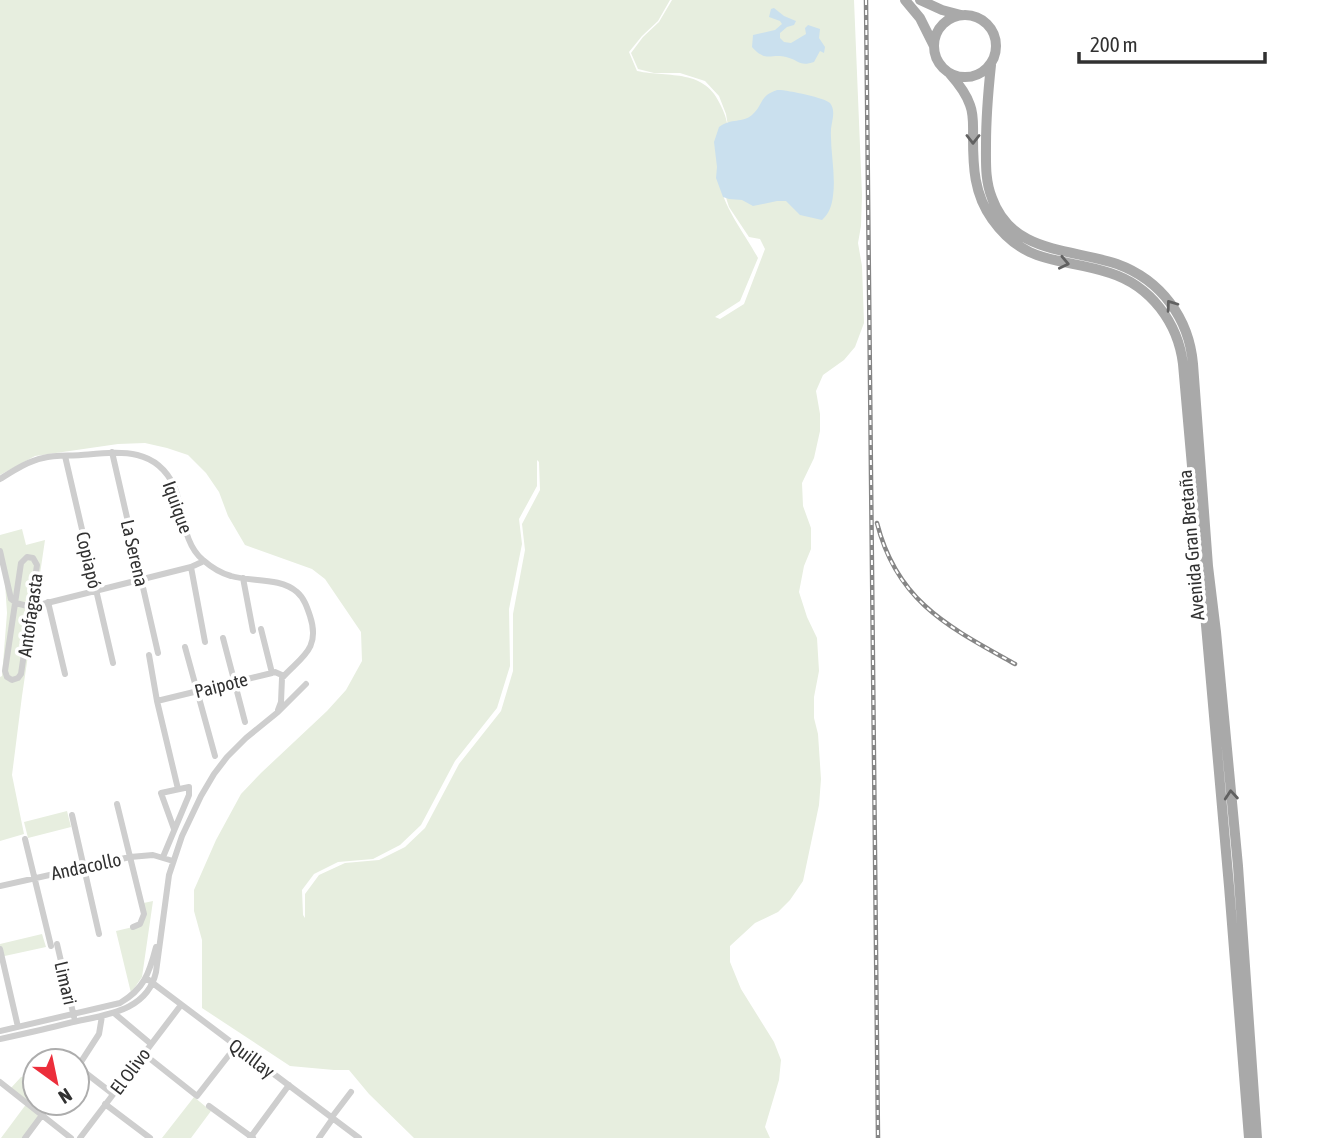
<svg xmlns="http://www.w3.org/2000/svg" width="1324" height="1138" font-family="'Asap Condensed',sans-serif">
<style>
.green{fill:#e7eedf;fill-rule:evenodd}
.water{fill:#cae0ee}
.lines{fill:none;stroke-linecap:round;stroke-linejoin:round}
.street{stroke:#cecece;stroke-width:6}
.primary{stroke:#a9a9a9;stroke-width:10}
.rail-casing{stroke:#868686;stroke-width:4.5}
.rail{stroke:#fff;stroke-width:2;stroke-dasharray:5;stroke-linecap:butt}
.oneway{stroke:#616161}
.labels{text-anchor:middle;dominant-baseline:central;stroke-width:7;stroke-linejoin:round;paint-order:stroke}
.street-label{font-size:19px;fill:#313131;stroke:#fff}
</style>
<rect width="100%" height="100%" fill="#fff"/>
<path class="green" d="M0,0H670L658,21L642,36L629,52L637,71C670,78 705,68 721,106C725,114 728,123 728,132C728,148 720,164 720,180C720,203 747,237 758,258L740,301L715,317L720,319L744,304L765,249L760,239L749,237L729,207L721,182L729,132L726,114L719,96L705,81L680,73H654L638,69L631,53L643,37L659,22L672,0H854L862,195L861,226L858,243L862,266L864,323L855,347L844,360L823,375L816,391L820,414V431L814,458L802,483L803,506L811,528V549L804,566L799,592L807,617L817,638L819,671L814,697V718L818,734L821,779L819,805L803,881L790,900L778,912L755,923L730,946V962L741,989L774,1042L781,1060L779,1080L765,1127L770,1138H414L369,1094L349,1070H334L290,1066L202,1008V940L194,911V890L216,840L241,794L261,773L327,711L346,690L362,661L361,632L325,579L312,569L245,545L228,516L219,492L206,473L188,455L167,448L145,443L118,444L35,456L0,475ZM537,460L539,462L540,490L522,524L525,550L513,614V671L501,711L459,764L425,828L405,847L379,860L345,863L319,875L305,894V918L303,915L302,890L314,874L338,862L373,859L400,845L421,825L455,761L497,708L510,666L509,609L522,544L519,519L537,486Z
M22,529L26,545L45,540L22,696L12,775L24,834L0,841V677L2,676L7,613L5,583L0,562V535Z
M67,811L71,827L28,838L24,822Z
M153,901L142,977L131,993L116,931L133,927L143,919L139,904Z
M42,934L46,947L0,957V944Z
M35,1074V1103H51L25,1138H1L27,1103L10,1089L21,1077Z
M194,1097L211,1111L191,1138H162Z"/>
<path class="water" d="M774,8L784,16L796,21L794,25L787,27L780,33V38L784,42L791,43L806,34L805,28L808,25L820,29L819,38L825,47L824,53L820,51L814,62C799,67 799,60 786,57C771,53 766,63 752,47L753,35L775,30L782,24L780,21L769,17L771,9Z
M777,90C784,89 826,98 830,103C836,111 832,120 831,129C830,151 836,174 833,196C832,205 829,214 822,220L800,215L786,201H777L753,206L742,200L729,199L723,197L716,178L717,167L714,142L719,127C731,118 743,123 752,115C764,104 759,96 777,90Z"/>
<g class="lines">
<path class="street" d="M112,452L158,653
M65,456L113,663
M0,479C13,471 28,461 43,458C55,455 69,456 81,455C118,452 155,446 174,486C184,509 182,543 203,560C211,567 220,573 231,576C251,582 280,577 297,592C304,598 307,607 310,616C321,649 301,657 282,678L281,702L278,710
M0,551L11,599L16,603L31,607L191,567L204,561
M27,557L33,558L37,565L21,674L18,678L12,680L7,677L5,671L21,563Z
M191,567L205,642
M243,578L253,631
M48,602L65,674
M261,629L272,673
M223,638L245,722
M185,647L215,756
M149,655L157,701L178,789
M157,701L272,673L275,672L284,676
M117,804L144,914L140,924L133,927
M72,815L99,934
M25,839L51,946
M163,857L189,795V787L161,793L174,829
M0,886L130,857L153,855L173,861
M57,944L74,1017
M0,949L18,1027
M146,978L359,1138
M114,1013L151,1044
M0,1031L120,1003C144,989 149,974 156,947
M0,1039C23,1034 46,1029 69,1023C102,1015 147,1013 156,972L169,875L182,836L201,796L214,774L227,757L246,738L278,712L306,684
M144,1054L197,1096L236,1046
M78,1067L113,1094
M77,1068L99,1034L102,1016
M0,1082L71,1138
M105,1104L150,1138
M209,1106L253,1138
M332,1117L351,1092
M25,1138L51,1103
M80,1138L181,1005
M250,1138L289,1085
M319,1138L333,1118"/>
<path class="primary" d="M905,0L920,18L934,46
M920,0L942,10L961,15
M934 46a31 31 0 1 1 62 0a31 31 0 1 1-62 0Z
M991,65C988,93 986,117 986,145C986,163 985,181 992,198C1012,254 1070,248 1117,264C1161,280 1189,318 1193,364L1208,566L1216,632L1238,866L1257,1138
M950,74C958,83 966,93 970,105C974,115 973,126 973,137C973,167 974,194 992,219C1026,267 1063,257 1110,273C1151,286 1178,323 1183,364L1229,886L1249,1138"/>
<defs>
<path id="rail" d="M866,0L878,1138
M877,523C897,602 949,627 1015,664"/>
</defs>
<use href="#rail" class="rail-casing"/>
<use href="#rail" class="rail"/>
</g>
<defs><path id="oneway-chevron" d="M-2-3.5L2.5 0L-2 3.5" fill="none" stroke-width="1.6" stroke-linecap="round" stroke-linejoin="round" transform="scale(1.75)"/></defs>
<g class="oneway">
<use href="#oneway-chevron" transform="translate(973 139) rotate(90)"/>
<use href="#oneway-chevron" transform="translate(1064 263) rotate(12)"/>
<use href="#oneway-chevron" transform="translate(1171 305) rotate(-126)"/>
<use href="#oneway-chevron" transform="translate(1231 795) rotate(-95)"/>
</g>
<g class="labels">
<g class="street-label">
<text transform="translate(178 507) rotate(70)">Iquique</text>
<text transform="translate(1191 545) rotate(-95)">Avenida Gran Bretaña</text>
<text transform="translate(135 553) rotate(77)">La Serena</text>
<text transform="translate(89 560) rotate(77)">Copiapó</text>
<text transform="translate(30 615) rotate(-82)">Antofagasta</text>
<text transform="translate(221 685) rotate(-14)">Paipote</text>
<text transform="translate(86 866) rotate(-12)">Andacollo</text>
<text transform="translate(66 983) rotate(77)">Limari</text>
<text transform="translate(252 1058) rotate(37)">Quillay</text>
<text transform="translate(130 1071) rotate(-53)">El Olivo</text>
</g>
</g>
<g transform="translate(56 1082) rotate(147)"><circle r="33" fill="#ffffff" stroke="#adadad" stroke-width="2"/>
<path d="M0-5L12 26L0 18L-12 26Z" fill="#ec2e3b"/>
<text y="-10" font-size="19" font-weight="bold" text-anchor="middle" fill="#313131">N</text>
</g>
<path d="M1079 52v10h186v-10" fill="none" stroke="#313131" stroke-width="3.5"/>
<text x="1090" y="52" font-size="21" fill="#313131" stroke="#ffffff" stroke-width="5" paint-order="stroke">200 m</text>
</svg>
